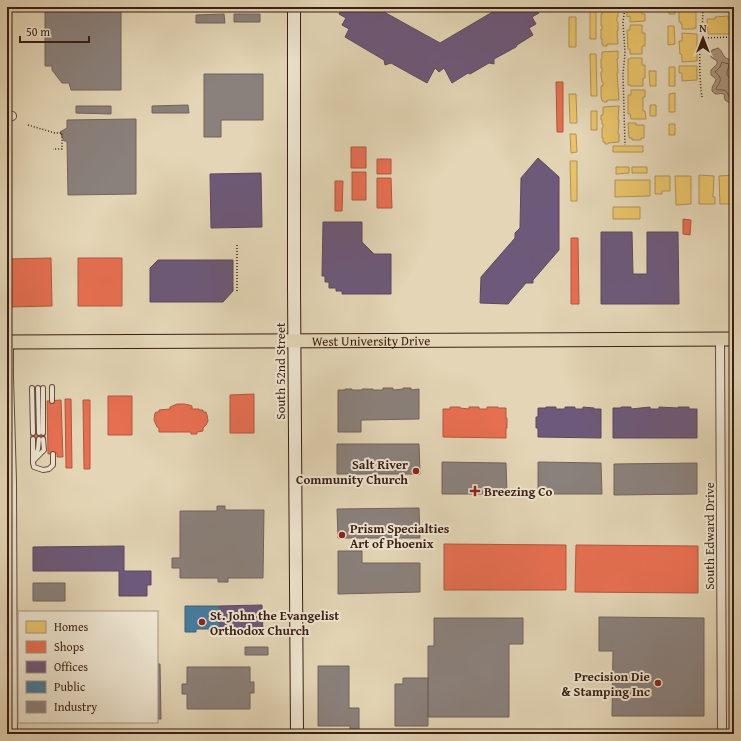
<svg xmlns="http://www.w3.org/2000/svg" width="741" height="741" font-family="'Gentium Book Plus',serif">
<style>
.water{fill:#aa967e;stroke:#7d6653}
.homes{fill:#e9c46a;stroke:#b49250}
.shops{fill:#e76f51;stroke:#b3563e}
.offices{fill:#6d597a;stroke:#5e475b}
.public{fill:#457b9d;stroke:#425f74}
.industry{fill:#8a817c;stroke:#72635c}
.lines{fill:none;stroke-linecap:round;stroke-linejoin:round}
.shore{stroke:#725a48;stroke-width:1}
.lane-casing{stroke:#644b3c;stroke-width:6}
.street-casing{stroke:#644b3c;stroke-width:10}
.secondary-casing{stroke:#3a1d13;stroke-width:14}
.primary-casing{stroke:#3a1d13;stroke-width:15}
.path{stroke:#3a1d13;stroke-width:1.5;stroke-dasharray:1 2;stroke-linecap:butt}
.lane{stroke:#ede4cf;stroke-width:4}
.street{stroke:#ede4cf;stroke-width:8}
.secondary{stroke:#ede4cf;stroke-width:12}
.primary{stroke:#e3d5b5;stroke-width:13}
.poi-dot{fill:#8f2418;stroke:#ede4cf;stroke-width:1.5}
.labels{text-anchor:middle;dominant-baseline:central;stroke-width:4;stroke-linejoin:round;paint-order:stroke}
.street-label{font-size:13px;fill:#3a1d13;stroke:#ede4cf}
.poi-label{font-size:13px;font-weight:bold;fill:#3a1d13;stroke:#ede4cf;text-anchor:start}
</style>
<rect width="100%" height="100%" fill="#e3d5b5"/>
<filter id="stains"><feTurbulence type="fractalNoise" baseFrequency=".005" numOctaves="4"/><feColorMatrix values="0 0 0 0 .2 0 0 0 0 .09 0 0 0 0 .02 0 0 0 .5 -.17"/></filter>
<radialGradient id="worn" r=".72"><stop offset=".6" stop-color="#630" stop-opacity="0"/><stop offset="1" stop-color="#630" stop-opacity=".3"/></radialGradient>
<path class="water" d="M718,48C723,51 723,58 728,59C730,60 732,59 734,60V68L731,70V75L734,76V87L732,90L734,93V103L731,104L725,100L724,94C718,92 717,97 712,91C712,83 715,85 716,79L711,75V70L717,64V61L711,57V53L712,50Z"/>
<path class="homes" d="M627,7H642V14H645V21L630,22V16L627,17Z
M668,7H674L675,14H669Z
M681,7H696V28H694V29H682V24H681V22H679V9H681Z
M709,7H734V11L709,12Z
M590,9H596V39H590Z
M602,9H618V17H617V22H618V31H617L618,44H607V46H603V44H602V39H601V29H602V26H601V14H602Z
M728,16V19H734V34H708L707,19H715V17Z
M569,17H576V47H569Z
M630,25H642V33H645V46H642V54H630V49H628L627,30H630Z
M668,26H674L675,44L668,45Z
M682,33L697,34V61L682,62V56L681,54H680L679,41H682Z
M618,51V59H617L618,73H617L619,100H607V102H604V101H602L601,96V86H603V82H602L601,75V72H602V68H601V59H602V52Z
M590,54H596L597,96H591Z
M630,58H642V65H645V78H643V86H630V85H628V59H630Z
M679,66H697V80L682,81V73H679Z
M669,67H675V86H669Z
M649,71H656V86H650Z
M631,90H645V97H643V111H645L646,119H631L630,114H628V95H631Z
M675,93V112H669V94Z
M569,94H576L577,123H570Z
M650,105H656V116H650Z
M619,106L618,120H619L618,134H619V142L608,143V144H605V142H603V138H602V128H603V124H602V120H601V115H603V107Z
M591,111H597V130H591Z
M628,123H636V125H644V138H641V140H632V138H629Z
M669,124H675V135H669Z
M570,134H576L577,152L571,153Z
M613,146H643V152H613Z
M570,161H577V201H571Z
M616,167H629V173L616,174Z
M632,167H647V173H632Z
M699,175L714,176L713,197H715V204H699Z
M734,175V183H732L733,204H720L719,176Z
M655,176H670V191H662V194H655Z
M675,176H691V204L676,205Z
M615,180H650V196L615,197Z
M613,207H640V219H613Z"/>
<path class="shops" d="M556,82H563V132H557Z
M351,147H366V168H351Z
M377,159H391V174H377Z
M352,172H366V200H352Z
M377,178H391L392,208H377Z
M335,181H343L342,211H335Z
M683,219L691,220L690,235L683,234Z
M571,238H578L579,304H571Z
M51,258L52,306L7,307V259Z
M78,258H122V306H78Z
M254,394V433H230V395Z
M108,396H132V435H108Z
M65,399H71L72,468H66Z
M61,400L63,457H57V453L48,454L47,401Z
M83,400H90V469H84Z
M177,404H184L189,405L192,406V409H199V410H203V412H206L207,415L208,421L206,425L203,428V431L197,432V434H191V432H159V428L157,427L154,420L155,413L156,412H159V410L170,409V407Z
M450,407H460V408L469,409V407H479V409H487V407H498V408H506V418H507V428H506V438L443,437V409H450Z
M31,433H45V439H31Z
M444,544L566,545V590H444Z
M576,545L698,546V593L575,592Z"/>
<path class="offices" d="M343,7H375L440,43L501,7H536L539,13L532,17L536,24L529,28L533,35L517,45L516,47L494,59V64L489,63L470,74L468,73L452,83L444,68L439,72L435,68L427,83L391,63L385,65L384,60L345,37L349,29L342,25L346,18L339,14Z
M538,158L559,177V250L533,280V283H526L508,304L480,303L481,277L515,238V233L520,228L521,178Z
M261,173L262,227L211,228L210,174Z
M323,222H362V242L374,254H391V294H342V291H336V288H329V282H325V276H322Z
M601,232H632L633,274H647V232H678L679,304H601Z
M158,260H233V291L223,302H150V268Z
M546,407H556V409H565V407H575V409H583V407L594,408V409H601V438L538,437V428H536V417H538V408H546Z
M621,407H631V409L650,407V409H659V407L678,408V407H689V409H697V438H613V408H621Z
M124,546V571H151V585H147V596H119V571H33V547Z
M262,605L263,633H255V630H241V632H220L219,606Z"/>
<path class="public" d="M185,606H219L220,632H209V629H196V632H185Z"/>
<path class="industry" d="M50,7H121V90H71L69,83H62L52,70V66H45V9H50Z
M224,14L225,23H196V15Z
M234,14H260V22H234Z
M204,74H263V120H221V137H204Z
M188,105L189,113H152V106Z
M76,106H111V114L76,113Z
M136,119V194L68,195L67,141H64L60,132L67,128V120Z
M383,388H393V390L403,389V388H411V390L419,389V419L361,420V432H338V390H345V389H352V390H362V389H373V390H383Z
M337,444H419L420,474H337Z
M442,462L506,463L507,494H442Z
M538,462L601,463L602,494H538Z
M697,463V494L614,495V464Z
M217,506H225V510H264L263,578H228V582H218V578H180V568H172V558H180V511H217Z
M419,508L420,538H338L337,509Z
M338,551H362V563H420V592L338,594Z
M33,583H65V601H33Z
M599,617L704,618V716H612L613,651H599Z
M434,618H523V644H509V717H428V646H434Z
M245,647H268V655H245Z
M157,664H160L161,719H157Z
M318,666H349V708H359V731H350V726H318Z
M187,667H250V682H254V693H250V709H187V694H182V684H187Z
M403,678H428V726H395V684H403Z"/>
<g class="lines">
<path class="shore" d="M734,80L730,79C724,72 729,70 729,64L722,62L720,67L715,72C716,73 718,74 719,76C723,81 717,85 716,89L717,90C733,88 724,99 734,100"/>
<defs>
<path id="lane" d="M52,387V401
M32,388L33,433
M38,388L39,433
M43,388V433
M33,439V463L34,467L43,470L49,469L53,465V454
M35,457L38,449L39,439
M33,461L44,450L43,439"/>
<path id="street" d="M7,117L12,116
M720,339L722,734
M9,342V377L12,482L13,734"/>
<path id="secondary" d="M294,7V287L297,734"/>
<g id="primary">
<path id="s1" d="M7,342L734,339"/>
</g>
</defs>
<use href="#lane" class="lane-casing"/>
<use href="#street" class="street-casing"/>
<use href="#secondary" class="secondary-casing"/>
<use href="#primary" class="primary-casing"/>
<path class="path" d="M625,7L623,22L625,53L623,74L625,145
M702,38L734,37
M702,97C700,87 698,46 702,38L703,7
M28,125L55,133H62V149H53
M237,245V293"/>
<use href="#lane" class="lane"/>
<use href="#street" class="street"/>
<use href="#secondary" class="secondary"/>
<use href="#primary" class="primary"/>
</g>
<g class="poi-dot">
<circle cx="416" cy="471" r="4"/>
<path d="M473 485h4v4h4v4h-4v4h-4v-4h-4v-4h4z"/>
<circle cx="342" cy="535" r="4"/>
<circle cx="202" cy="622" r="4"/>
<circle cx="658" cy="683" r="4"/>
</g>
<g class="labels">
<g class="street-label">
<text stroke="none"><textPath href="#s1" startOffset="364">West University Drive</textPath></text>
<text transform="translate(280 371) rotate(-90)">South 52nd Street</text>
<text transform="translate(709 536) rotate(-90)">South Edward Drive</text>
</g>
<g class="poi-label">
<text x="408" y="464" text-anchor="end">Salt River<tspan x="408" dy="15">Community Church</tspan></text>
<text x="484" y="491">Breezing Co</text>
<text x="350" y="528">Prism Specialties<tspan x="350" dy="15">Art of Phoenix</tspan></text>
<text x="210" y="615">St. John the Evangelist<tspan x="210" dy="15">Orthodox Church</tspan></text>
<text x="650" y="676" text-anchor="end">Precision Die<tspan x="650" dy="15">&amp; Stamping Inc</tspan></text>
</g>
</g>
<rect width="741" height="741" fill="none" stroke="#e3d5b5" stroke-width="24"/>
<rect x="8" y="8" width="725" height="725" fill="none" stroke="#3a1d13" stroke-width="2"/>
<rect x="12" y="12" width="717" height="717" fill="none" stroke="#3a1d13"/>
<rect x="18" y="611" width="140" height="112" fill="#ede4cf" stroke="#a59484"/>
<rect x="26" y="621" width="20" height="12" fill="#e9c46a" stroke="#a59484"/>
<text x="54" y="631" font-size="12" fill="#3a1d13">Homes</text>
<rect x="26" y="641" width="20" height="12" fill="#e76f51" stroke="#a59484"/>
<text x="54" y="651" font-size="12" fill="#3a1d13">Shops</text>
<rect x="26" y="661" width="20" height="12" fill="#6d597a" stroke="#a59484"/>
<text x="54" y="671" font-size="12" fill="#3a1d13">Offices</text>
<rect x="26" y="681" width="20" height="12" fill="#457b9d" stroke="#a59484"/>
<text x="54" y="691" font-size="12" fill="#3a1d13">Public</text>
<rect x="26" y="701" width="20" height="12" fill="#8a817c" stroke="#a59484"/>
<text x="54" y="711" font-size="12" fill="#3a1d13">Industry</text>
<g transform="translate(703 38)" stroke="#ede4cf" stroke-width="3" paint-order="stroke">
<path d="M0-3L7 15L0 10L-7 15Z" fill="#3a1d13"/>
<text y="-6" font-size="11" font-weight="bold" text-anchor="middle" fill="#3a1d13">N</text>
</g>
<path d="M20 36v6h69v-6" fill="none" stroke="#3a1d13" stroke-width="2"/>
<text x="26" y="36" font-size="12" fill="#3a1d13" stroke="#ede4cf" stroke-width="3" paint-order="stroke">50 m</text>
<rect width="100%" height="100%" filter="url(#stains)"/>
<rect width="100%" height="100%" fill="url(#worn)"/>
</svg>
